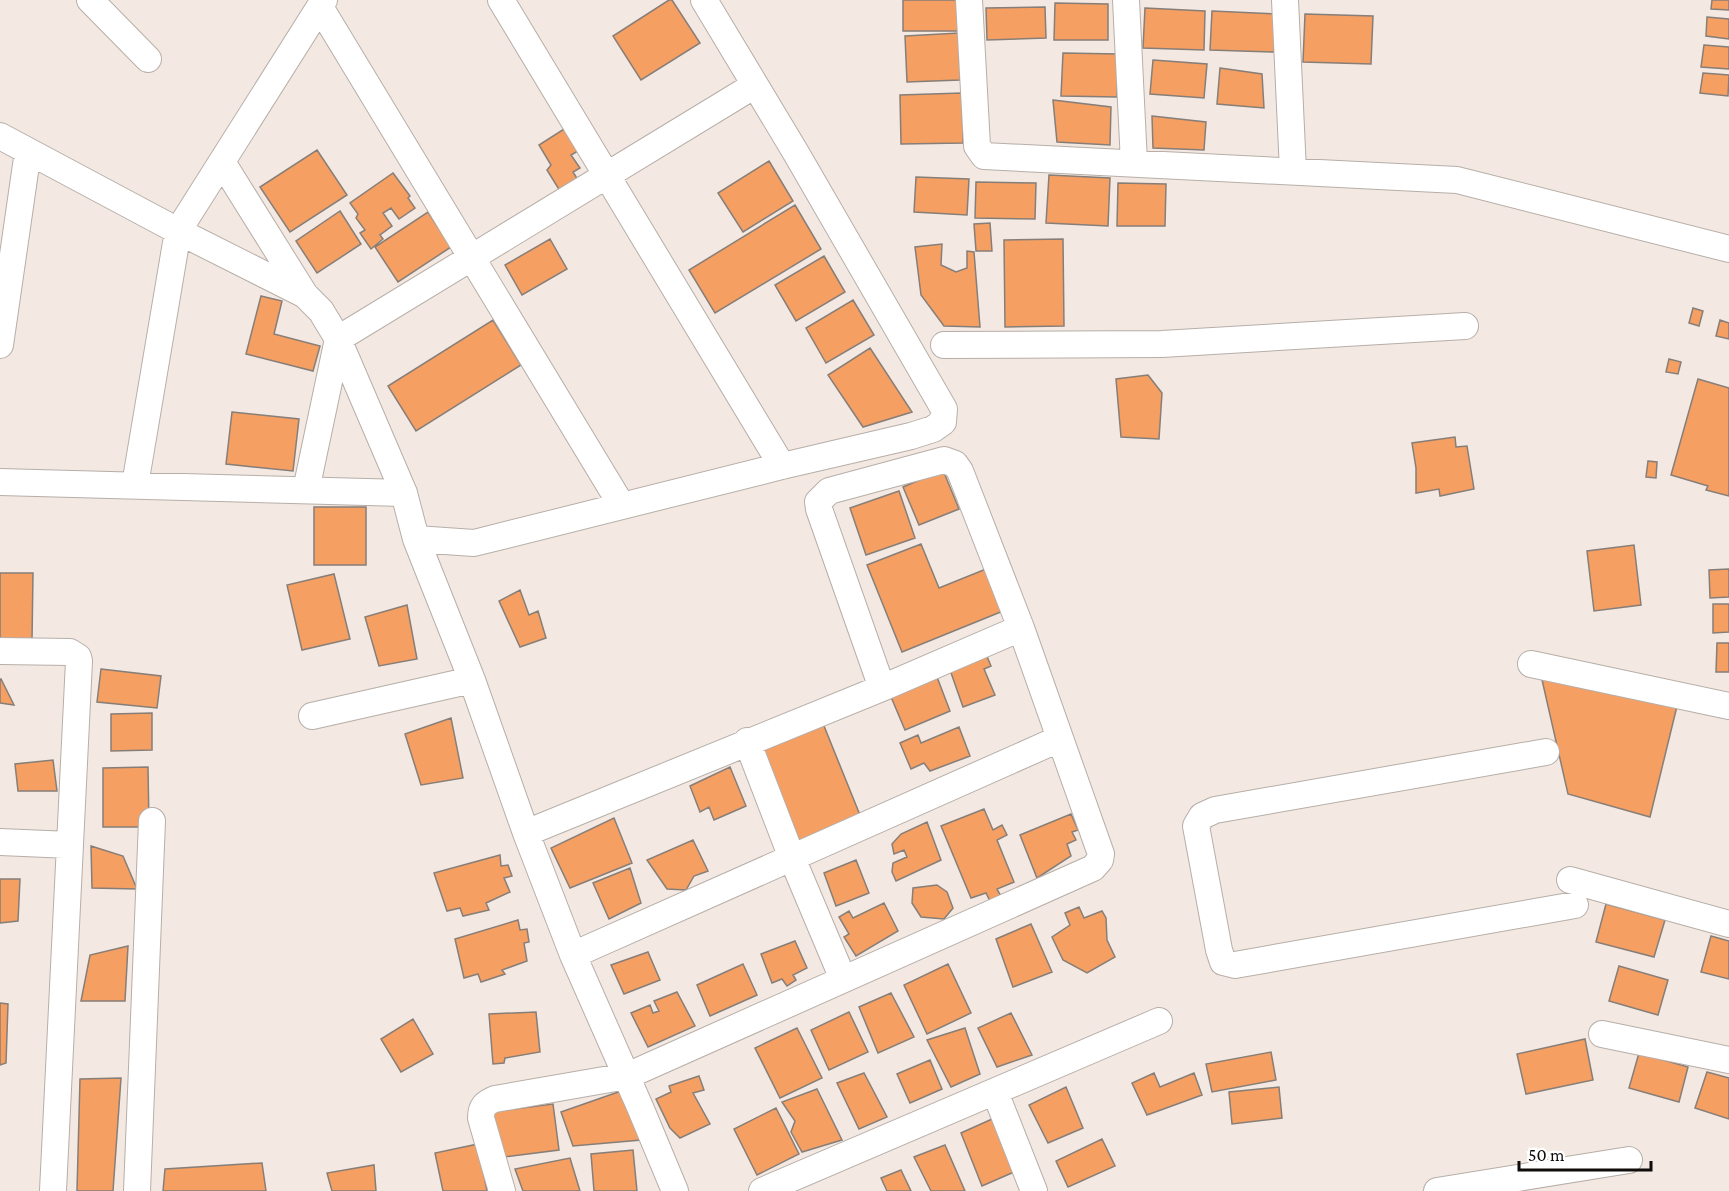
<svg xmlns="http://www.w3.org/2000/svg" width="1729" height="1191" font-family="'Crimson Pro',serif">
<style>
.building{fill:#f59f63;stroke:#877e78;stroke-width:1.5}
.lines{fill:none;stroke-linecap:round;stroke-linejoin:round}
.minor-casing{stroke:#b7aea8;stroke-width:28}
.minor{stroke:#fff;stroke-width:26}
</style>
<rect width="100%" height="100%" fill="#f3e9e2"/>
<path class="building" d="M669,0H672L700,43L641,80L613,36Z
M903,0H959V31H903Z
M1712,0H1729V10L1711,9Z
M1055,3L1108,4V40H1054Z
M1045,7L1046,38L987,40L986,8Z
M1145,8L1205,11L1204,50L1143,48Z
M1212,11L1276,14L1274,52L1210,50Z
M1305,14L1373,16L1371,64L1303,62Z
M1707,17L1729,19V39L1706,36Z
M959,33L960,80L907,82L905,36Z
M1704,45L1729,47V69L1701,67Z
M1063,53L1118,54L1117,97L1061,96Z
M1153,60L1207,64L1204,98L1150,94Z
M1220,68L1262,74L1264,108L1217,104Z
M1703,73L1729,75L1728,96L1700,93Z
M962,93L963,143L901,144L900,95Z
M1053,100L1111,107L1110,145L1057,142Z
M1152,116L1206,122L1204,150L1153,148Z
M564,129L578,151L571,155L580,168L573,172L578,180L560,191L547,170L551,165L539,145Z
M317,150L347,195L290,232L260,187Z
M769,161L793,201L743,232L718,193Z
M393,173L410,196L408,198L415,208L399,219L391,208L383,213L392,226L380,235L383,239L371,249L360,233L365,230L356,218L358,214L350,203Z
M1049,175L1110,178L1108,226L1046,223Z
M916,177L969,179L967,215L914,212Z
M976,182L1036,183L1035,219L975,218Z
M1118,183L1166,184L1165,226H1117Z
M795,205L821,249L715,313L689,270Z
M340,211L361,244L317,273L296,241Z
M428,212L451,247L398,282L375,247Z
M990,223L992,251H976L974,224Z
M550,239L567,269L522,295L505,265Z
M1063,239L1064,326L1005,327L1004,240Z
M942,244L941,265L956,272L967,268V251L974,252L980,327L944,326L921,295L915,247Z
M824,256L845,292L796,321L775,285Z
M261,296L282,301L274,334L320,346L313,371L246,354Z
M853,300L874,335L826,363L806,328Z
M1693,308L1703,311L1699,326L1689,323Z
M493,320L521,365L416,431L388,386Z
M1720,320L1729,323V339L1716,336Z
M870,348L912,412L863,427L828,375Z
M1669,359L1681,362L1678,374L1666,372Z
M1148,375L1162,393L1159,439L1121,437L1116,379Z
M1698,379L1729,388V496L1706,490L1708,486L1671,475Z
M232,412L299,419L293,471L226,464Z
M1455,437L1456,447L1467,446L1474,489L1440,496L1439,489L1416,493V468L1412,443Z
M1648,461L1657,462L1656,478L1646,477Z
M943,470L959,509L919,525L903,487Z
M899,491L915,538L866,555L850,508Z
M314,507H366V565H314Z
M921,544L939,588L986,569L1003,611L902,652L867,565Z
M1634,545L1641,605L1594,611L1587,551Z
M1729,569V597L1710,598L1709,570Z
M0,573H33L32,641H0Z
M334,574L350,639L302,650L287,585Z
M520,590L529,615L538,611L546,638L520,647L499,601Z
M1713,604H1729V632L1713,633Z
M407,605L417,659L379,666L365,617Z
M1717,643H1729V672H1716Z
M986,654L991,666L984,669L995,695L963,707L950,670Z
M101,669L161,676L157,708L97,702Z
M1540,671L1678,702L1650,817L1568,794Z
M937,677L950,711L905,730L891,697Z
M0,679H1L14,705L0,703Z
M152,713V750L111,751V714Z
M451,718L463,778L421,785L405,734Z
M822,721L862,820L801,845L760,745Z
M959,727L970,756L930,771L924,763L911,769L900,743L918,735L921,743Z
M53,760L57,791H18L15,764Z
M148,767L149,827H103V768Z
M730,767L746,806L714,820L709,807L700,812L690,786Z
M984,809L993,830L1002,825L1007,835L997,840L1014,882L997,889L1002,898L991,903L986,893L971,898L941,826Z
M1071,814L1078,830L1072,832L1076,840L1067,844L1071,856L1037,878L1020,835Z
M614,818L632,863L570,888L551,848Z
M927,822L941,860L896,881L892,872L893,863L907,857L904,850L894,854L892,844L901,834Z
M693,840L708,871L694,876L686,890L667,889L647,860Z
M91,846L123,856L137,889L92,888Z
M500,855L501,866L508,865L512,876L504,878L510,892L486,903L489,910L463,916L460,908L447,911L434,873Z
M856,860L869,893L836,906L824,873Z
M630,868L641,903L609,919L593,883Z
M0,879H20L18,921L0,923Z
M937,885L947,892L953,908L944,919L921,917L912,903L913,888Z
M884,903L898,931L856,956L844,937L849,934L839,917L849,911L853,918Z
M1606,904L1665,920L1654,957L1596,942Z
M1079,907L1084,918L1102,911L1106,918L1107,940L1115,957L1087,973L1063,960L1052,937L1070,925L1065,913Z
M518,920L520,930L527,929L529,942L524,943L527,961L502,970L505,974L481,982L478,974L464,978L455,939Z
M1031,924L1052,972L1013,987L996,939Z
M1711,936L1729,941V979L1701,972Z
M795,941L807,968L793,975L796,980L787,986L782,979L772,983L761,954Z
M128,946L125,1001H81L90,955Z
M648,952L660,980L624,994L611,965Z
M743,964L757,995L710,1016L697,985Z
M948,964L971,1013L927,1034L904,985Z
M1619,966L1668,980L1658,1015L1609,1001Z
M677,992L695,1026L648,1047L631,1013L650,1005L653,1013L659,1011L654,1001Z
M891,993L914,1037L878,1053L859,1007Z
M0,1003L8,1004L6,1063L0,1065Z
M536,1012L540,1052L505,1058L504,1063L493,1064L489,1014Z
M849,1012L868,1052L829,1070L811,1030Z
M1011,1013L1032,1055L997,1067L978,1028Z
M413,1019L433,1054L401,1072L381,1039Z
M797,1028L822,1078L780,1098L755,1048Z
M965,1028L980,1074L951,1087L927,1040Z
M1585,1039L1593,1080L1526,1094L1517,1054Z
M1271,1052L1276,1080L1212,1092L1206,1064Z
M1639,1053L1688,1067L1679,1102L1629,1088Z
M930,1060L942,1089L910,1103L897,1074Z
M1707,1072L1729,1078V1119L1695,1108Z
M864,1073L887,1117L859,1129L837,1083Z
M1154,1073L1160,1087L1194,1073L1202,1095L1147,1115L1132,1083Z
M699,1076L704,1090L693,1093L710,1124L680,1138L670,1128L656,1099L671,1092L669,1086Z
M121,1078L113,1191H77L80,1079Z
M1066,1087L1083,1128L1048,1143L1029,1105Z
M1279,1087L1282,1118L1232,1124L1229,1092Z
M817,1089L842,1140L802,1152L791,1132L795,1121L782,1102Z
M624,1090L641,1140L573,1146L561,1112Z
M553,1104L559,1150L496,1158L491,1112Z
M776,1108L799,1154L757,1175L734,1129Z
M992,1119L1014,1172L982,1186L961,1133Z
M1102,1139L1115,1166L1068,1187L1056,1161Z
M478,1144L487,1191H443L435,1153Z
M945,1145L965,1191H931L914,1157Z
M633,1150L637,1191H594L591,1154Z
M570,1158L580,1191H523L515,1169Z
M262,1163L266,1191H163L165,1169Z
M374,1165L376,1191H332L327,1173Z
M901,1170L911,1191H887L881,1178Z"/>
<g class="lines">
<defs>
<path id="minor" d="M90,0L148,59
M501,0L782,466
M969,0L977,146L984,156L1457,180L1729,249
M1126,0L1134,163
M1285,0L1293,171
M320,7L622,506
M0,136L178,231L305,295L321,311L338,339L404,493L416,539L472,680L526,833L573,955L640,1107L675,1191
M222,162L305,295
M0,345L28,151
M944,345L1162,344L1465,326
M0,482L404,493
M135,485L178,231L324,0
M306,490L338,339L755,85
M416,539L474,543L782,466L911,436L933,429L943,422L944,409L796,153L704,0
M0,651L70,652L78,657L79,661L53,1191
M1531,664L1729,706
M312,716L472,680
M747,741L792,858L843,979
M1546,752L1215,810L1202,816L1196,826L1219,950L1223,962L1235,965L1575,905
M526,833L882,688L1021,628
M0,842L70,845
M1570,880L1729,924
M573,955L1059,739
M1602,1034L1729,1060
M995,1092L1034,1191
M137,1191L152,821
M502,1191L481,1118C481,1107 485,1103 495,1099L627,1076L1093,868L1100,860L1101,854L1021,628L960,471L955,464L944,460L829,491L818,502L819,509L882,688
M762,1191L1159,1021
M1437,1191L1629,1160"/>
</defs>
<use href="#minor" class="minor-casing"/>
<use href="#minor" class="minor"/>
</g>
<path d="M1519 1161v9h132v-9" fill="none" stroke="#0f0c0a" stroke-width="3"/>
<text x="1528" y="1161" font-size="18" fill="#0f0c0a" stroke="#ffffff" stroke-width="4.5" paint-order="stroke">50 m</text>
</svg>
